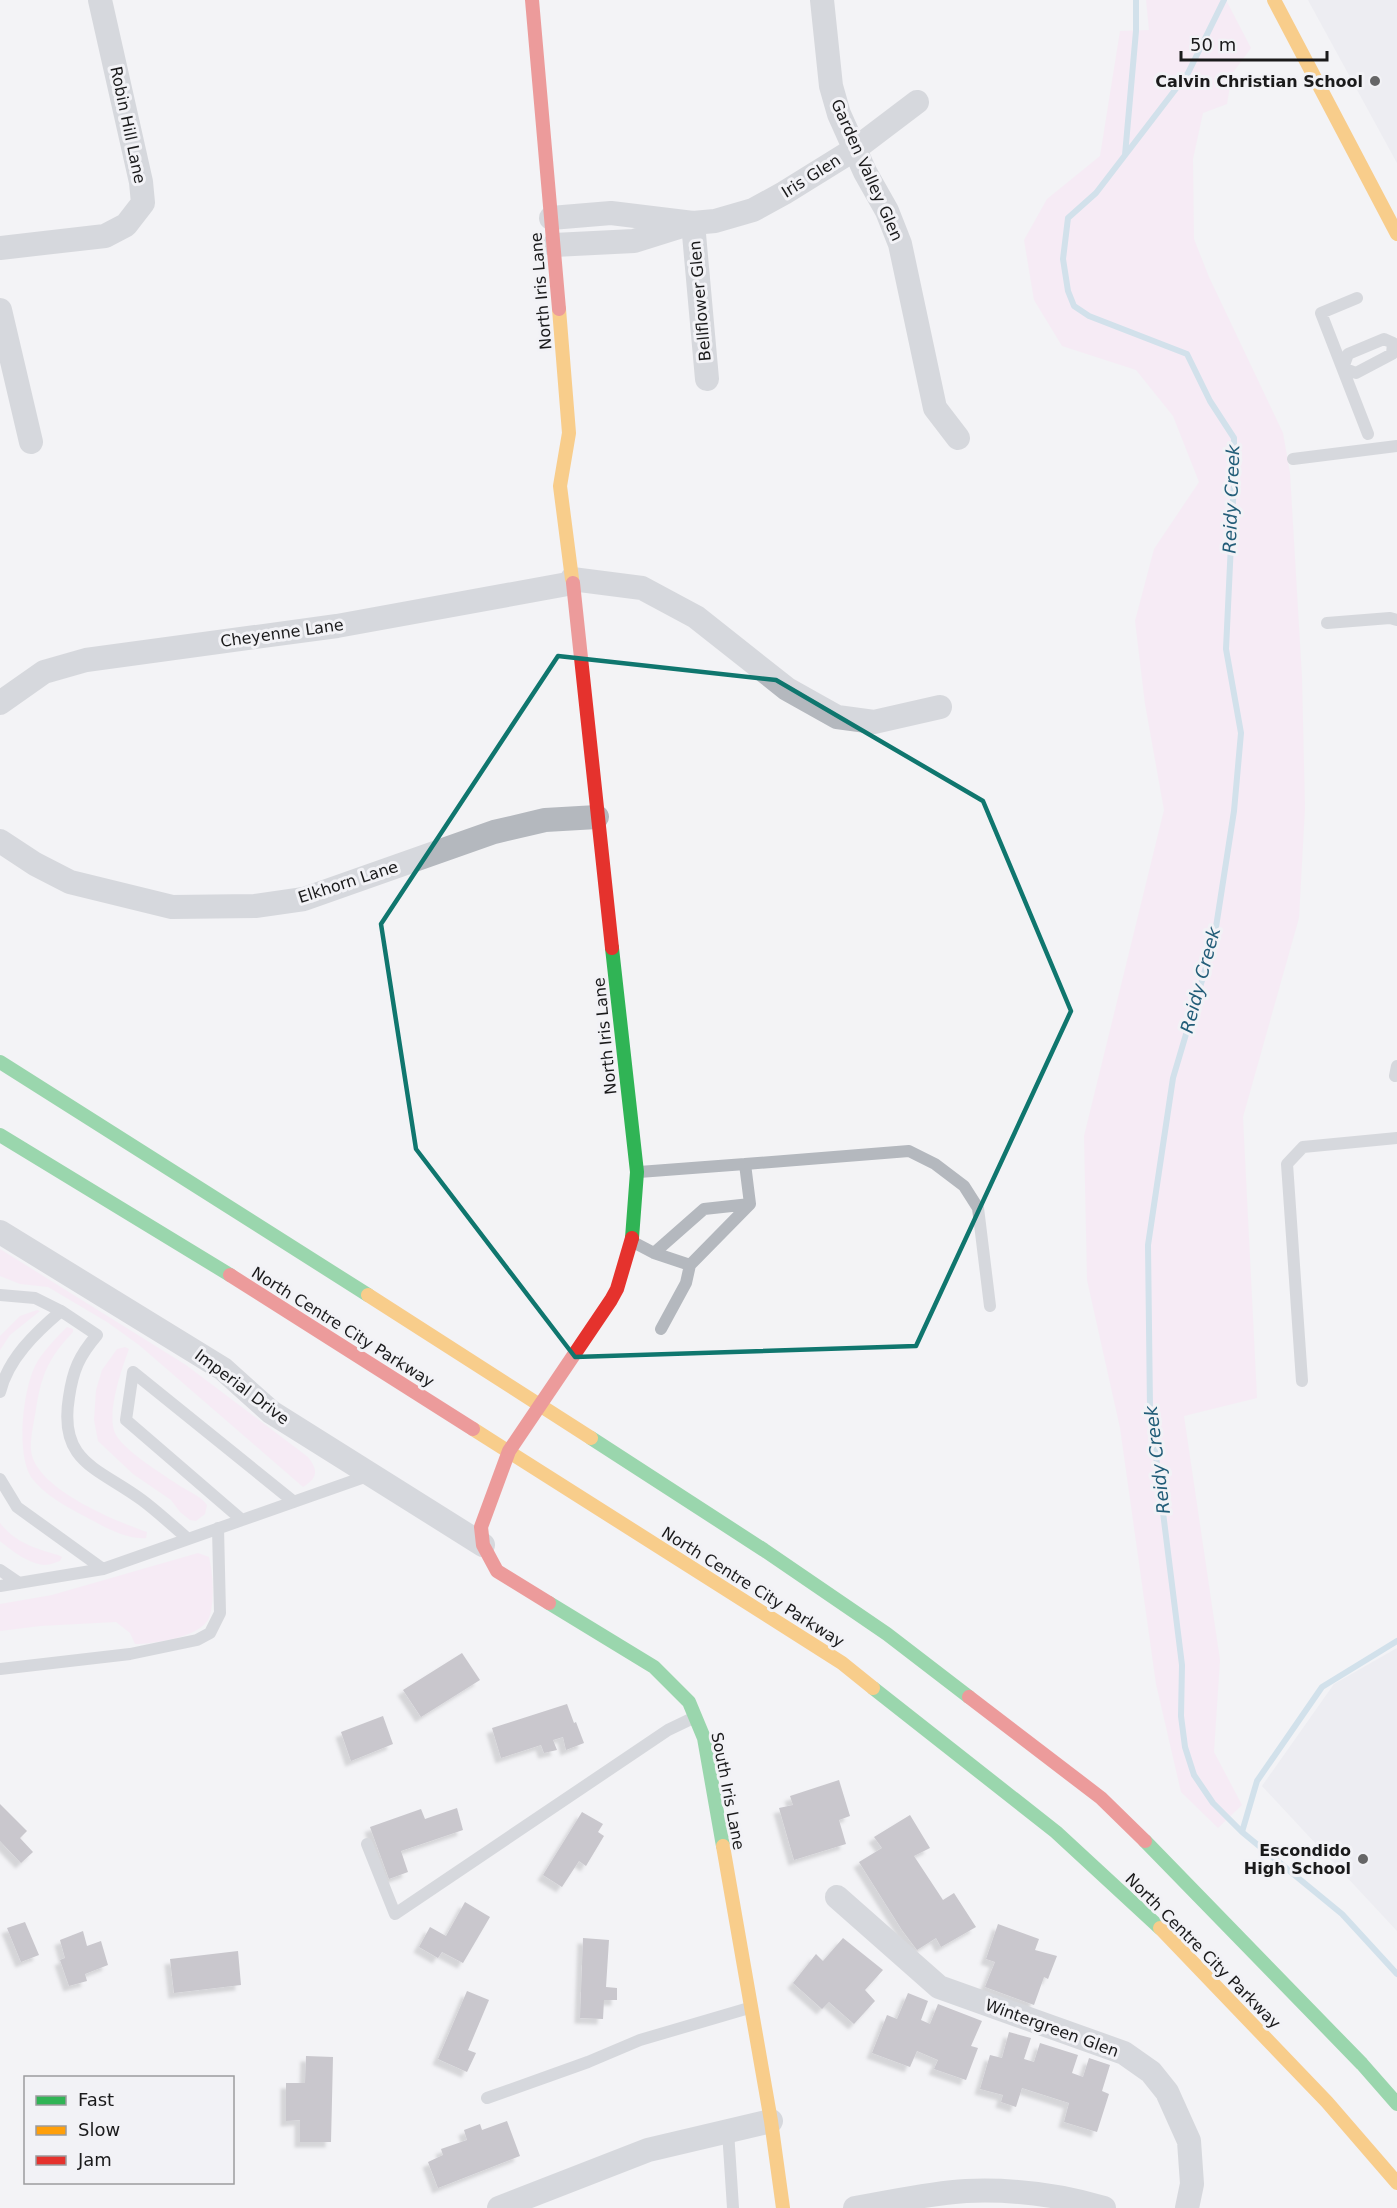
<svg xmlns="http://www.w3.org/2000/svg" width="1397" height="2208" font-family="'DejaVu Sans',sans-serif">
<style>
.built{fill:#e6e6ed}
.green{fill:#fae3f3}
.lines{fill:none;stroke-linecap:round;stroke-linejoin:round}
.stream{stroke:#aaccde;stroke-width:6}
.building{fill:#97939b;filter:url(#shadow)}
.lane{stroke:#b4b8be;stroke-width:12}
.street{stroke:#b4b8be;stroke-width:24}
.fast{stroke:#30b455;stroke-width:14}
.slow{stroke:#ff9f0a;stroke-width:14}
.jam{stroke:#e5322d;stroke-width:14}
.marked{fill:none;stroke:#0f766e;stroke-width:4.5;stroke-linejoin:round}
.poi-dot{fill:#666667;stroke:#f2f2f6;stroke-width:2}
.labels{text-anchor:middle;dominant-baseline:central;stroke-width:6;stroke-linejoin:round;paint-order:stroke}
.poi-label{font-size:16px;font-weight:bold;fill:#1a1a1b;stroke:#f2f2f6;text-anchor:end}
.street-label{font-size:16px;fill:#1a1a1b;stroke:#f2f2f6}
.water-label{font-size:18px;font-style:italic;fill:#225d78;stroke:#f2f2f6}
</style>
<defs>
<filter id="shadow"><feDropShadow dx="-5.5" dy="5.5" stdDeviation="1.5" flood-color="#0004"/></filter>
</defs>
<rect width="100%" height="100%" fill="#f3f3f5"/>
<path class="built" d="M1308,0H1397V163Z
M1397,1648V1931L1262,1786L1334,1684Z"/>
<path class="green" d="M1146,0H1226L1251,48L1232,74L1227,104L1203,113L1193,159L1194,239L1209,277L1283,433L1290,473L1302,677L1305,808L1299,918L1243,1117L1257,1398L1184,1416L1220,1660L1214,1752L1242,1805L1218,1828L1181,1792L1156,1684L1120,1428L1087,1280L1084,1136L1164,810L1145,704L1135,621L1154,549L1199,482L1173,416L1136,370L1062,346L1034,300L1024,240L1047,199L1100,156L1120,31L1149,30Z
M0,1249L186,1365L308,1457C319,1471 317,1478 303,1487L139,1345L107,1322L48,1287L20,1284L0,1276Z
M37,1310L40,1311L10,1335L0,1350V1336L20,1316Z
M67,1327L73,1329V1332C48,1359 42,1373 36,1409C34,1422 30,1438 31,1450C34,1488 115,1521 147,1532L146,1538C126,1540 103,1526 86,1517C67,1507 44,1495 31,1477C16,1453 23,1391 35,1366C42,1352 56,1338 67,1327Z
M125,1347L129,1349C122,1368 105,1416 116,1435C125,1451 161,1473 177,1484C188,1492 199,1494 207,1505L205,1514L196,1521L190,1520L180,1512L171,1500L133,1474L98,1441L94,1420L96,1390L102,1370L117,1349Z
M0,1523C16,1543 34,1548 58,1555L62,1557L60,1561C56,1562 50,1565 45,1565C29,1564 12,1551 0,1541Z
M198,1553L209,1557C213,1573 215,1602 209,1618C201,1637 154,1644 135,1644L130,1633L116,1622L40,1626L0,1631V1604L52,1595Z"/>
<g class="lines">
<path class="stream" d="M1224,0L1188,73L1096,193L1068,218L1063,259L1068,291L1074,306L1089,316L1187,354L1210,401L1234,438V480L1226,649L1241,733L1234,811L1214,940L1173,1078L1148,1245L1150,1408L1182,1665L1181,1716L1185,1747L1194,1775L1213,1803L1242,1832L1342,1914L1397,1974
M1125,155L1136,31V0
M1242,1832L1257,1781L1322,1687L1397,1641"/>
</g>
<path class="building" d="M462,1653L480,1680L421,1717L403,1690Z
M567,1704L574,1723L576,1722L584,1743L566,1750L563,1737L553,1740L557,1750L544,1753L541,1745L501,1758L492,1728Z
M383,1716L393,1744L351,1761L341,1732Z
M839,1780L850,1816L839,1820L846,1844L794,1860L779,1808L793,1805L790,1796Z
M0,1804L27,1831L20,1838L33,1852L21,1863L0,1841Z
M457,1808L463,1830L401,1851L408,1872L389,1879L370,1827L421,1809L425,1819Z
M582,1812L603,1824L598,1832L604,1836L586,1866L579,1861L562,1887L543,1875Z
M910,1815L930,1848L914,1856L943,1900L954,1893L976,1927L941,1947L936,1938L917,1950L902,1930L859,1862L882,1848L874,1837Z
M465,1902L490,1917L463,1963L442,1952L438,1958L419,1947L430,1927L446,1936Z
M25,1922L39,1955L21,1962L7,1928Z
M998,1924L1039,1939L1035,1950L1057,1956L1048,1979L1044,1977L1034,2005L985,1987L995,1962L986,1959Z
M83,1931L87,1946L101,1941L108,1965L85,1974L87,1981L69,1986L60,1960L65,1958L60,1940Z
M583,1938L609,1940L606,1987L617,1988V2000H604L603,2019L580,2018Z
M843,1938L883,1970L865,1990L875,2001L854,2024L829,2002L822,2009L793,1983L816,1954L823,1961Z
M238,1951L241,1985L174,1993L170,1959Z
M467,1991L489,2000L468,2050L476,2053L467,2072L438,2059Z
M908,1993L928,2001L921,2020L930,2024L938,2004L982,2021L971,2046L978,2048L966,2080L934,2069L938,2060L917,2051L910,2067L872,2053L887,2015L897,2019Z
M1009,2032L1031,2038L1024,2059L1034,2062L1040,2043L1078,2055L1072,2073L1083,2077L1089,2058L1110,2065L1102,2091L1109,2094L1097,2132L1064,2122L1069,2103L1022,2088L1016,2107L1001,2102L1003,2095L980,2089L990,2055L1002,2058Z
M306,2056L333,2057L331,2142H300V2120L286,2121V2083H305Z
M507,2121L520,2156L438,2188L428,2162L443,2155L441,2149L467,2140L464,2130L480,2124L482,2130Z"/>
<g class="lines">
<path class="lane" d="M1357,298L1321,313L1368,434
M1343,368L1356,373L1392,354L1393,343
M1343,368L1348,354L1384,339L1393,343
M1293,459L1397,446
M1327,623L1390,618L1397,620
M1397,1066L1395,1076L1397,1075
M745,1164L909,1151L935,1164L964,1186L978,1208L990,1306
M639,1172L745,1164L750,1204L690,1265
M633,1242L654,1253L690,1265L686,1283L661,1329
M654,1253L704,1209L750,1204
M0,1295L35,1298L61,1311
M1302,1381L1287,1164L1303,1147L1397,1138
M0,1392C8,1359 35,1333 61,1311L97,1335C79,1356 73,1370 69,1397C58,1463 99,1468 142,1500C158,1512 173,1526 188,1539
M0,1479L17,1507L103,1569
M242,1520L126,1420L133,1372L294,1502
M0,1570L19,1583
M0,1586L103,1569L370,1475
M0,1669L130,1654L197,1640L210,1633L220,1613L218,1528
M367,1844L395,1914L668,1730L693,1718
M487,2098L588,2062L640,2040L749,2008
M728,2131L733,2208"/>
<path class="street" d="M822,0L831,86L839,114L865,172L887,211L900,244L935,408L958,438
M551,218L611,213L693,223L715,221L753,210L784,193L855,149L917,102
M693,223L707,379
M554,245L634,241L685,225
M0,248L105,236L126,225L143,203L141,182L100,0
M0,310L31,442
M0,703L44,672L86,660L337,626L573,583L572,579L642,588L696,617L787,689L837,717L874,722L940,707
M0,841L35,864L70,882L172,907L255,906L304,899L494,832L545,820L597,817
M0,1232L223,1369L271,1412L483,1545
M837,1897L939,1987L1124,2053L1151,2072L1167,2092L1189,2141L1192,2184L1187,2208
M499,2208L648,2150L771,2121
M855,2208C891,2202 930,2193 966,2191C1012,2189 1060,2195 1104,2208"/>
<path class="fast" d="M612,948L637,1172L632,1238
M0,1062L368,1295
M0,1135L230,1275
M591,1438L764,1550L887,1634L969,1697
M549,1603L654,1667L689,1702L704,1738L723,1846
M873,1688L1056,1832L1160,1928
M1145,1841L1362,2064L1397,2104"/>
<path class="slow" d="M1274,0L1397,234
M559,309L569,433L560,486L572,579
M368,1295L591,1438
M473,1429L842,1663L873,1688
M723,1846L771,2121L783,2208
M1160,1928L1327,2102L1397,2183"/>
<path class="jam" d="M532,0L559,309
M573,583L612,948
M230,1275L473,1429
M549,1603L497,1571L483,1545L481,1527L509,1451L611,1300L617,1289L632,1238
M969,1697L1101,1798L1145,1841"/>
</g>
<path d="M0 0H1397V2208H0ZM558,656L776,680L983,801L1071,1011L916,1346L575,1357L416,1149L381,924Z" fill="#f3f3f5" fill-opacity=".55" fill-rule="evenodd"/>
<path class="marked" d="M558,656L776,680L983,801L1071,1011L916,1346L575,1357L416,1149L381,924Z"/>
<g class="poi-dot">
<circle cx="1375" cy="81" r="6"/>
<circle cx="1363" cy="1859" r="6"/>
</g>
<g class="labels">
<g class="poi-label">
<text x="1363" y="81">Calvin Christian School</text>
<text x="1351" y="1850">Escondido<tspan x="1351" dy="18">High School</tspan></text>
</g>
<g class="street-label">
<text transform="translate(128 125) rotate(78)">Robin Hill Lane</text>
<text transform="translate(867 170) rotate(66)">Garden Valley Glen</text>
<text transform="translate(811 176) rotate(-32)">Iris Glen</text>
<text transform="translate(541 291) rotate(-95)">North Iris Lane</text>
<text transform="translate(700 301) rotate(-95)">Bellflower Glen</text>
<text transform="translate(282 633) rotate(-8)">Cheyenne Lane</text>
<text transform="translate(348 882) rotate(-18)">Elkhorn Lane</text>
<text transform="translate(605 1036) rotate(-96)">North Iris Lane</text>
<text transform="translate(343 1327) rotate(32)">North Centre City Parkway</text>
<text transform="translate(242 1387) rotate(37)">Imperial Drive</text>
<text transform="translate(753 1587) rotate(32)">North Centre City Parkway</text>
<text transform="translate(728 1791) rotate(79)">South Iris Lane</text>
<text transform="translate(1203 1951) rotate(45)">North Centre City Parkway</text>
<text transform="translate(1052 2028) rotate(20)">Wintergreen Glen</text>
</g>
<g class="water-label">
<text transform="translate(1231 499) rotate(-88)">Reidy Creek</text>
<text transform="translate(1200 980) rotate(-75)">Reidy Creek</text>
<text transform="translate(1157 1460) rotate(-97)">Reidy Creek</text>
</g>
</g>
<rect x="24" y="2076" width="210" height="108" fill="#f2f2f6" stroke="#9c9c9e" stroke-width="1.5"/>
<rect x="36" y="2096" width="30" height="9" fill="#30b455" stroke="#9c9c9e" stroke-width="1.5"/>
<text x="78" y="2106" font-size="18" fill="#1a1a1b">Fast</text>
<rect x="36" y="2126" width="30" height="9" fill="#ff9f0a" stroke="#9c9c9e" stroke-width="1.5"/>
<text x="78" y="2136" font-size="18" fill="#1a1a1b">Slow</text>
<rect x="36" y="2156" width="30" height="9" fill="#e5322d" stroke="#9c9c9e" stroke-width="1.5"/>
<text x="78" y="2166" font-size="18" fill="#1a1a1b">Jam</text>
<path d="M1181 51v9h146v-9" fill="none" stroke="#1a1a1b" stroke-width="3"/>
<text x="1190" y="51" font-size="18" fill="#1a1a1b" stroke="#f2f2f6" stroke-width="4.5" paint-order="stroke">50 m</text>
</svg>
